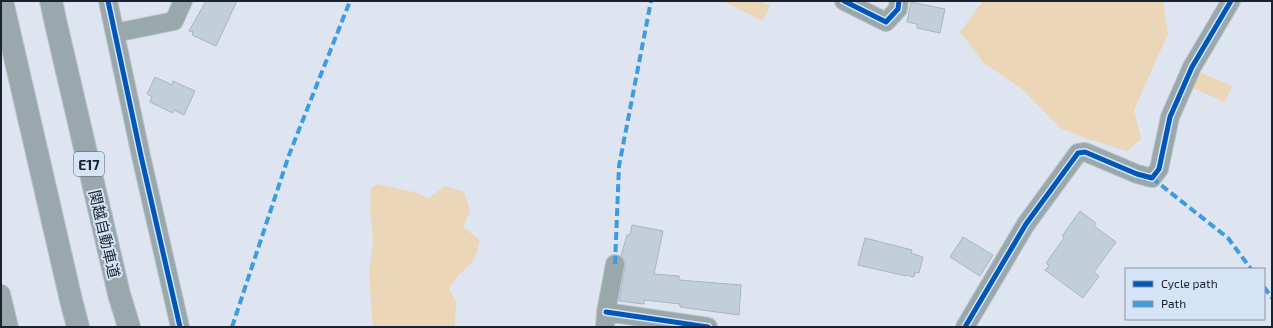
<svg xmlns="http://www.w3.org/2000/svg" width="1273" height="328" font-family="'Exo 2','Noto Sans JP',sans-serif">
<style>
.green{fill:#ebd7b7}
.building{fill:#c2cfdb;stroke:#abb5be}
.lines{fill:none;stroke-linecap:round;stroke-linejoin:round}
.minor-casing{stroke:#bcc3cb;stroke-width:20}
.motorway-casing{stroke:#bcc3cb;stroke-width:24}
.minor{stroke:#98a8ab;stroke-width:18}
.motorway{stroke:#9aa7ac;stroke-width:22}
.quiet{stroke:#3b9ce1;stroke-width:4;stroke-dasharray:8 4;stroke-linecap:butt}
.cycleway-casing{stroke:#d6e4f8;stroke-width:8}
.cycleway{stroke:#0057b8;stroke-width:5}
.labels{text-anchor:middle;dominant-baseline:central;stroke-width:4;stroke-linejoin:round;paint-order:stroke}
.shield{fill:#d6e4f8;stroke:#525c6b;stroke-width:1}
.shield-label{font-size:14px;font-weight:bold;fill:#19222e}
.street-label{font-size:15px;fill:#19222e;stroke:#d6e4f8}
</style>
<rect width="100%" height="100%" fill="#dee5f0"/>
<path class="green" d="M723,1H761L770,6L763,21Z
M983,1H1163L1168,34L1134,110L1141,139L1127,151L1082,137L1060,128L1023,90L983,62L960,32Z
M1197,71L1232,86L1225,102L1190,87Z
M377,184L413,192L429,198L445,186L464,192L470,211L463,227L480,240L475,259L458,276L449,289L456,302L455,327H373L369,274L373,241L370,208L371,188Z"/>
<path class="building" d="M206,1H237L216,46L192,35L193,32L189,31Z
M911,2L945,9L940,33L917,28V24L907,22Z
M155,77L172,85L173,81L195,91L184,115L174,110L173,113L150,102L152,97L147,94Z
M1080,211L1096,223L1094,226L1116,242L1094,272L1099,276L1083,298L1045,270L1049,266L1046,263L1064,238L1062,236Z
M632,225L663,231L654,274L679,276V280L741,285L739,315L680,307V304L644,300V304L619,301L625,266V260L621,256L627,235H630Z
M963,237L993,255L980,276L950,257Z
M865,238L912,250L911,253L923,257L919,273L915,272L914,277L906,275V276L858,265Z"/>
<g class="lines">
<defs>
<path id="minor" d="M108,1L141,156L180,327
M844,1L886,22L898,9L899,1
M115,33L174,21L183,1
M1,294L9,327
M606,312L708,327
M605,327L606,312L615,264
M965,327L1026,224L1078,153L1085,152L1137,174L1152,178L1159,169L1170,117L1192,67L1231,1"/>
<path id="motorway" d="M2,1L71,300L78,327
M51,1L56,24L119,294L129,327"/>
</defs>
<use href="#minor" class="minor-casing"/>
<use href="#motorway" class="motorway-casing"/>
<use href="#minor" class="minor"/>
<use href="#motorway" class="motorway"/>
<path class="quiet" d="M1152,178L1228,238L1251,269
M615,264L619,166L651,1
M1264,287L1272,298
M232,327L289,155L350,1"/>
<defs>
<path id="cycleway" d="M108,1L141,156L180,327
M844,1L886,22L898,9L899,1
M606,312L708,327
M965,327L1026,224L1078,153L1085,152L1137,174L1152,178L1159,169L1170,117L1192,67L1231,1"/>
</defs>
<use href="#cycleway" class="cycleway-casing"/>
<use href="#cycleway" class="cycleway"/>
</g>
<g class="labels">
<rect class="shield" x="74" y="152" width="30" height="24" rx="3"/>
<g class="shield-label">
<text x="89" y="164">E17</text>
</g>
<g class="street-label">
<text transform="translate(105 234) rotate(77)">関越自動車道</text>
</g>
</g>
<rect width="1273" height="328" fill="none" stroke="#19222e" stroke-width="4"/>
<rect x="1125" y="268" width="140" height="52" fill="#d6e4f8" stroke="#8a96a7"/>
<rect x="1133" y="281" width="20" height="6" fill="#0057b8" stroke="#8a96a7"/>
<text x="1161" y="288" font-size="12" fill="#19222e">Cycle path</text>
<rect x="1133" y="301" width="20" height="6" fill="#3b9ce1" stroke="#8a96a7"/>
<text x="1161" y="308" font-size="12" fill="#19222e">Path</text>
</svg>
